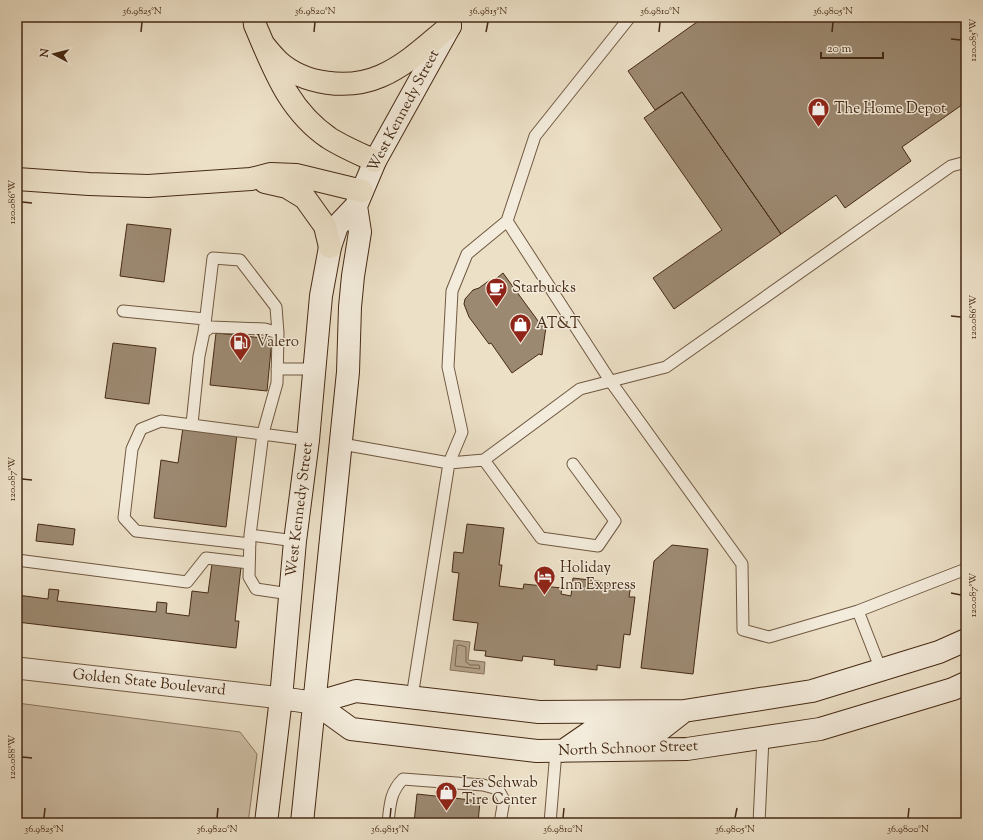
<svg xmlns="http://www.w3.org/2000/svg" width="983" height="840" font-family="'Sorts Mill Goudy',serif">
<style>
.green{fill:#d0c1a9;stroke:#8b765e}
.water{fill:#b4a28a;stroke:#88725b}
.lines{fill:none;stroke-linecap:round;stroke-linejoin:round}
.shore{stroke:#7d664f;stroke-width:1}
.building{fill:#9c8971;stroke:#462a14}
.lane-casing{stroke:#705841;stroke-width:13}
.street-casing{stroke:#705841;stroke-width:23}
.secondary-casing{stroke:#462a14;stroke-width:24}
.highway-casing{stroke:#462a14;stroke-width:24}
.lane{stroke:#f3ebdb;stroke-width:11}
.street{stroke:#f3ebdb;stroke-width:21}
.secondary{stroke:#f3ebdb;stroke-width:22}
.highway{stroke:#ece0c7;stroke-width:22}
.ticks{fill:none;stroke:#462a14;stroke-width:1.5}
.labels{text-anchor:middle;dominant-baseline:central;stroke-width:3;stroke-linejoin:round;paint-order:stroke}
.poi-label{font-size:15px;fill:#462a14;stroke:#f3ebdb;text-anchor:start}
.street-label{font-size:15px;fill:#462a14;stroke:#f3ebdb}
.neatline{fill:none;stroke:#462a14;stroke-width:1.5}
.ticks-label{font-size:10px;text-anchor:middle;fill:#462a14}
</style>
<rect width="100%" height="100%" fill="#ece0c7"/>
<filter id="stains"><feTurbulence type="fractalNoise" baseFrequency=".005" numOctaves="4"/><feColorMatrix values="0 0 0 0 .2 0 0 0 0 .09 0 0 0 0 .02 0 0 0 .5 -.17"/></filter>
<radialGradient id="worn" r=".72"><stop offset=".6" stop-color="#630" stop-opacity="0"/><stop offset="1" stop-color="#630" stop-opacity=".3"/></radialGradient>
<path class="green" d="M17,703L240,732L257,754L248,823H17Z"/>
<path class="water" d="M454,640L470,642L468,660L485,662L484,674L450,670Z"/>
<g class="lines">
<path class="shore" d="M460,645L466,647V662L470,665H479L480,669L455,666L457,646Z"/>
</g>
<path class="building" d="M704,17H966V102L902,147L911,161L845,208L836,195L781,234L682,92L655,110L628,71Z
M682,92L781,234L674,309L653,278L722,230L644,118Z
M127,224L171,229L164,282L120,276Z
M503,273L541,325L546,327L542,355L539,354L512,373L491,343L489,344L469,317L464,304L465,299L473,290L479,288L490,280L492,282Z
M216,333L272,339L267,391L210,385Z
M113,343L156,348L149,404L105,398Z
M183,427L237,434L226,527L154,518L161,460L178,463Z
M38,524L75,529L73,545L36,541Z
M467,524L504,528L499,565H502L499,586L523,589L524,584L562,588L561,594L571,596L573,578L631,585L629,597H635L630,635L624,634L620,668L597,665V670L554,665L555,660L523,656L522,661L485,656L486,651L474,650L478,623L453,620L459,573L452,572L454,552L463,553Z
M672,545L708,549L693,674L641,668L654,561Z
M212,564L241,567L235,621H239L236,648L17,622V595L48,599L49,589L59,590L57,601L156,612L157,602L167,603L166,613L189,616L192,591L208,593Z
M417,794L480,801L478,823H414Z"/>
<g class="lines">
<defs>
<path id="lane" d="M630,17L535,136L507,221L611,382L742,564L743,630L769,637L858,611L881,670
M123,311L205,319
M204,332L213,258L240,260L276,307L278,333
M277,369H315
M192,424L199,356L204,332L211,327L265,329L278,333L277,383L263,433L250,535L249,577L256,589L290,594
M342,444L449,463L484,460L580,389L666,367L951,166L966,162
M484,460L541,538L598,546L615,521L573,464
M250,535L295,541
M250,544L136,531L124,518L132,449L141,429L161,421L308,440
M17,560L187,582L206,558L249,563
M858,611L966,569
M412,697L449,463L462,432L448,367L452,291L467,254L507,221
M388,823C390,805 390,792 403,779L483,785L498,789L504,800L500,823
M550,823L556,751
M759,823L763,738"/>
<path id="street" d="M17,668L281,698"/>
<path id="secondary" d="M281,698L315,703L351,729L537,751L687,749L820,729L953,689L966,683
M315,703L356,691L539,712L684,711L812,691L939,652L966,640
M563,751L592,731L661,729L684,711
M266,823L281,698L295,541L308,440L321,296L330,247L337,226L356,206L375,161L450,26
M302,823L348,372L350,307L353,276L360,232L356,206"/>
<path id="highway" d="M254,17L255,25C274,69 288,110 329,138C343,147 360,154 375,161
M264,45C268,50 273,56 278,61C304,85 349,90 381,76C407,65 429,43 450,26
M17,179L89,184L148,186L251,179L271,174L296,175L362,191
M265,182L287,187L305,198L325,226L330,247"/>
</defs>
<use href="#lane" class="lane-casing"/>
<use href="#street" class="street-casing"/>
<use href="#secondary" class="secondary-casing"/>
<use href="#highway" class="highway-casing"/>
<use href="#lane" class="lane"/>
<use href="#street" class="street"/>
<use href="#secondary" class="secondary"/>
<use href="#highway" class="highway"/>
</g>
<path class="ticks" d="M141,32L142,22M314,32L315,22M486,32L488,22M659,32L660,22M832,32L833,22M951,39L961,40M22,202L32,203M951,316L961,317M22,479L32,480M951,593L961,595M22,757L32,758M44,818L45,808M217,818L218,808M390,818L391,808M563,818L564,808M735,818L737,808M908,818L909,808"/>
<defs>
<symbol id="shop-pin" viewBox="-11 -11 22 30"><path d="M0 17L-7.5 6A9.5 9.5 0 1 1 7.5 6Z" fill="#8f2418" stroke="#f3ebdb"/><path d="M-5-2.5h2.3a2.7 3.5 0 0 1 5.4 0H5L5.5 6h-11ZM-1.5-2.5h3a1.5 2.3 0 0 0-3 0Z" fill="#fff"/></symbol>
<symbol id="cafe-pin" viewBox="-11 -11 22 30"><path d="M0 17L-7.5 6A9.5 9.5 0 1 1 7.5 6Z" fill="#8f2418" stroke="#f3ebdb"/><path d="M-5.5-4.5H6V0H3Q3 3.5 0 3.5H-2.5Q-5.5 3.5-5.5 0ZM3-3.2v2h1.7v-2ZM-6 4.5H4V6H-6Z" fill="#fff"/></symbol>
<symbol id="fuel-pin" viewBox="-11 -11 22 30"><path d="M0 17L-7.5 6A9.5 9.5 0 1 1 7.5 6Z" fill="#8f2418" stroke="#f3ebdb"/><path d="M-5.5-6h7V0h2V4h1.3V-2.5L3-4.5l.8-.8L6-3V5H2.5V1h-1V6h-7ZM-4.2-4.7v3.2H.2V-4.7Z" fill="#fff"/></symbol>
<symbol id="hotel-pin" viewBox="-11 -11 22 30"><path d="M0 17L-7.5 6A9.5 9.5 0 1 1 7.5 6Z" fill="#8f2418" stroke="#f3ebdb"/><path d="M-6-4.5h1.5V1H6V5H4.5V3h-9V5H-6ZM-4 0a1.8 1.8 0 1 1 3.6 0ZM.5 0V-2.5h3Q6-2.5 6 0Z" fill="#fff"/></symbol>
</defs>
<g fill-rule="evenodd">
<use href="#shop-pin" x="806" y="96" width="25" height="34"/>
<use href="#cafe-pin" x="484" y="276" width="25" height="34"/>
<use href="#shop-pin" x="508" y="312" width="25" height="34"/>
<use href="#fuel-pin" x="228" y="330" width="25" height="34"/>
<use href="#hotel-pin" x="532" y="564" width="25" height="34"/>
<use href="#shop-pin" x="434" y="780" width="25" height="34"/>
</g>
<g class="labels">
<g class="poi-label">
<text x="834" y="109">The Home Depot</text>
<text x="512" y="288">Starbucks</text>
<text x="536" y="324">AT&amp;T</text>
<text x="256" y="342">Valero</text>
<text x="560" y="568">Holiday<tspan x="560" dy="17">Inn Express</tspan></text>
<text x="462" y="783">Les Schwab<tspan x="462" dy="17">Tire Center</tspan></text>
</g>
<g class="street-label">
<text transform="translate(404 111) rotate(-62)">West Kennedy Street</text>
<text transform="translate(300 510) rotate(-83)">West Kennedy Street</text>
<text transform="translate(149 683) rotate(6)">Golden State Boulevard</text>
<text transform="translate(628 749) rotate(-2)">North Schnoor Street</text>
</g>
</g>
<rect width="983" height="840" fill="none" stroke="#ece0c7" stroke-width="44"/>
<g transform="translate(54 54) rotate(277)" stroke="#f3ebdb" stroke-width="3" paint-order="stroke">
<path d="M0-3L7 15L0 10L-7 15Z" fill="#462a14"/>
<text y="-6" font-size="11" font-weight="bold" text-anchor="middle" fill="#462a14">N</text>
</g>
<path d="M821 52v6h62v-6" fill="none" stroke="#462a14" stroke-width="2"/>
<text x="827" y="52" font-size="12" fill="#462a14" stroke="#f3ebdb" stroke-width="3" paint-order="stroke">20 m</text>
<rect x="22" y="22" width="939" height="796" class="neatline"/>
<g class="ticks-label">
<text x="142" y="14">36.9825°N</text>
<text x="315" y="14">36.9820°N</text>
<text x="488" y="14">36.9815°N</text>
<text x="660" y="14">36.9810°N</text>
<text x="833" y="14">36.9805°N</text>
<text transform="translate(972 40) rotate(-90)" y="4">120.085°W</text>
<text transform="translate(11 202) rotate(-90)" y="4">120.086°W</text>
<text transform="translate(972 317) rotate(-90)" y="4">120.086°W</text>
<text transform="translate(11 479) rotate(-90)" y="4">120.087°W</text>
<text transform="translate(972 595) rotate(-90)" y="4">120.087°W</text>
<text transform="translate(11 757) rotate(-90)" y="4">120.088°W</text>
<text x="44" y="832">36.9825°N</text>
<text x="217" y="832">36.9820°N</text>
<text x="390" y="832">36.9815°N</text>
<text x="563" y="832">36.9810°N</text>
<text x="735" y="832">36.9805°N</text>
<text x="908" y="832">36.9800°N</text>
</g>
<rect width="100%" height="100%" filter="url(#stains)"/>
<rect width="100%" height="100%" fill="url(#worn)"/>
</svg>
